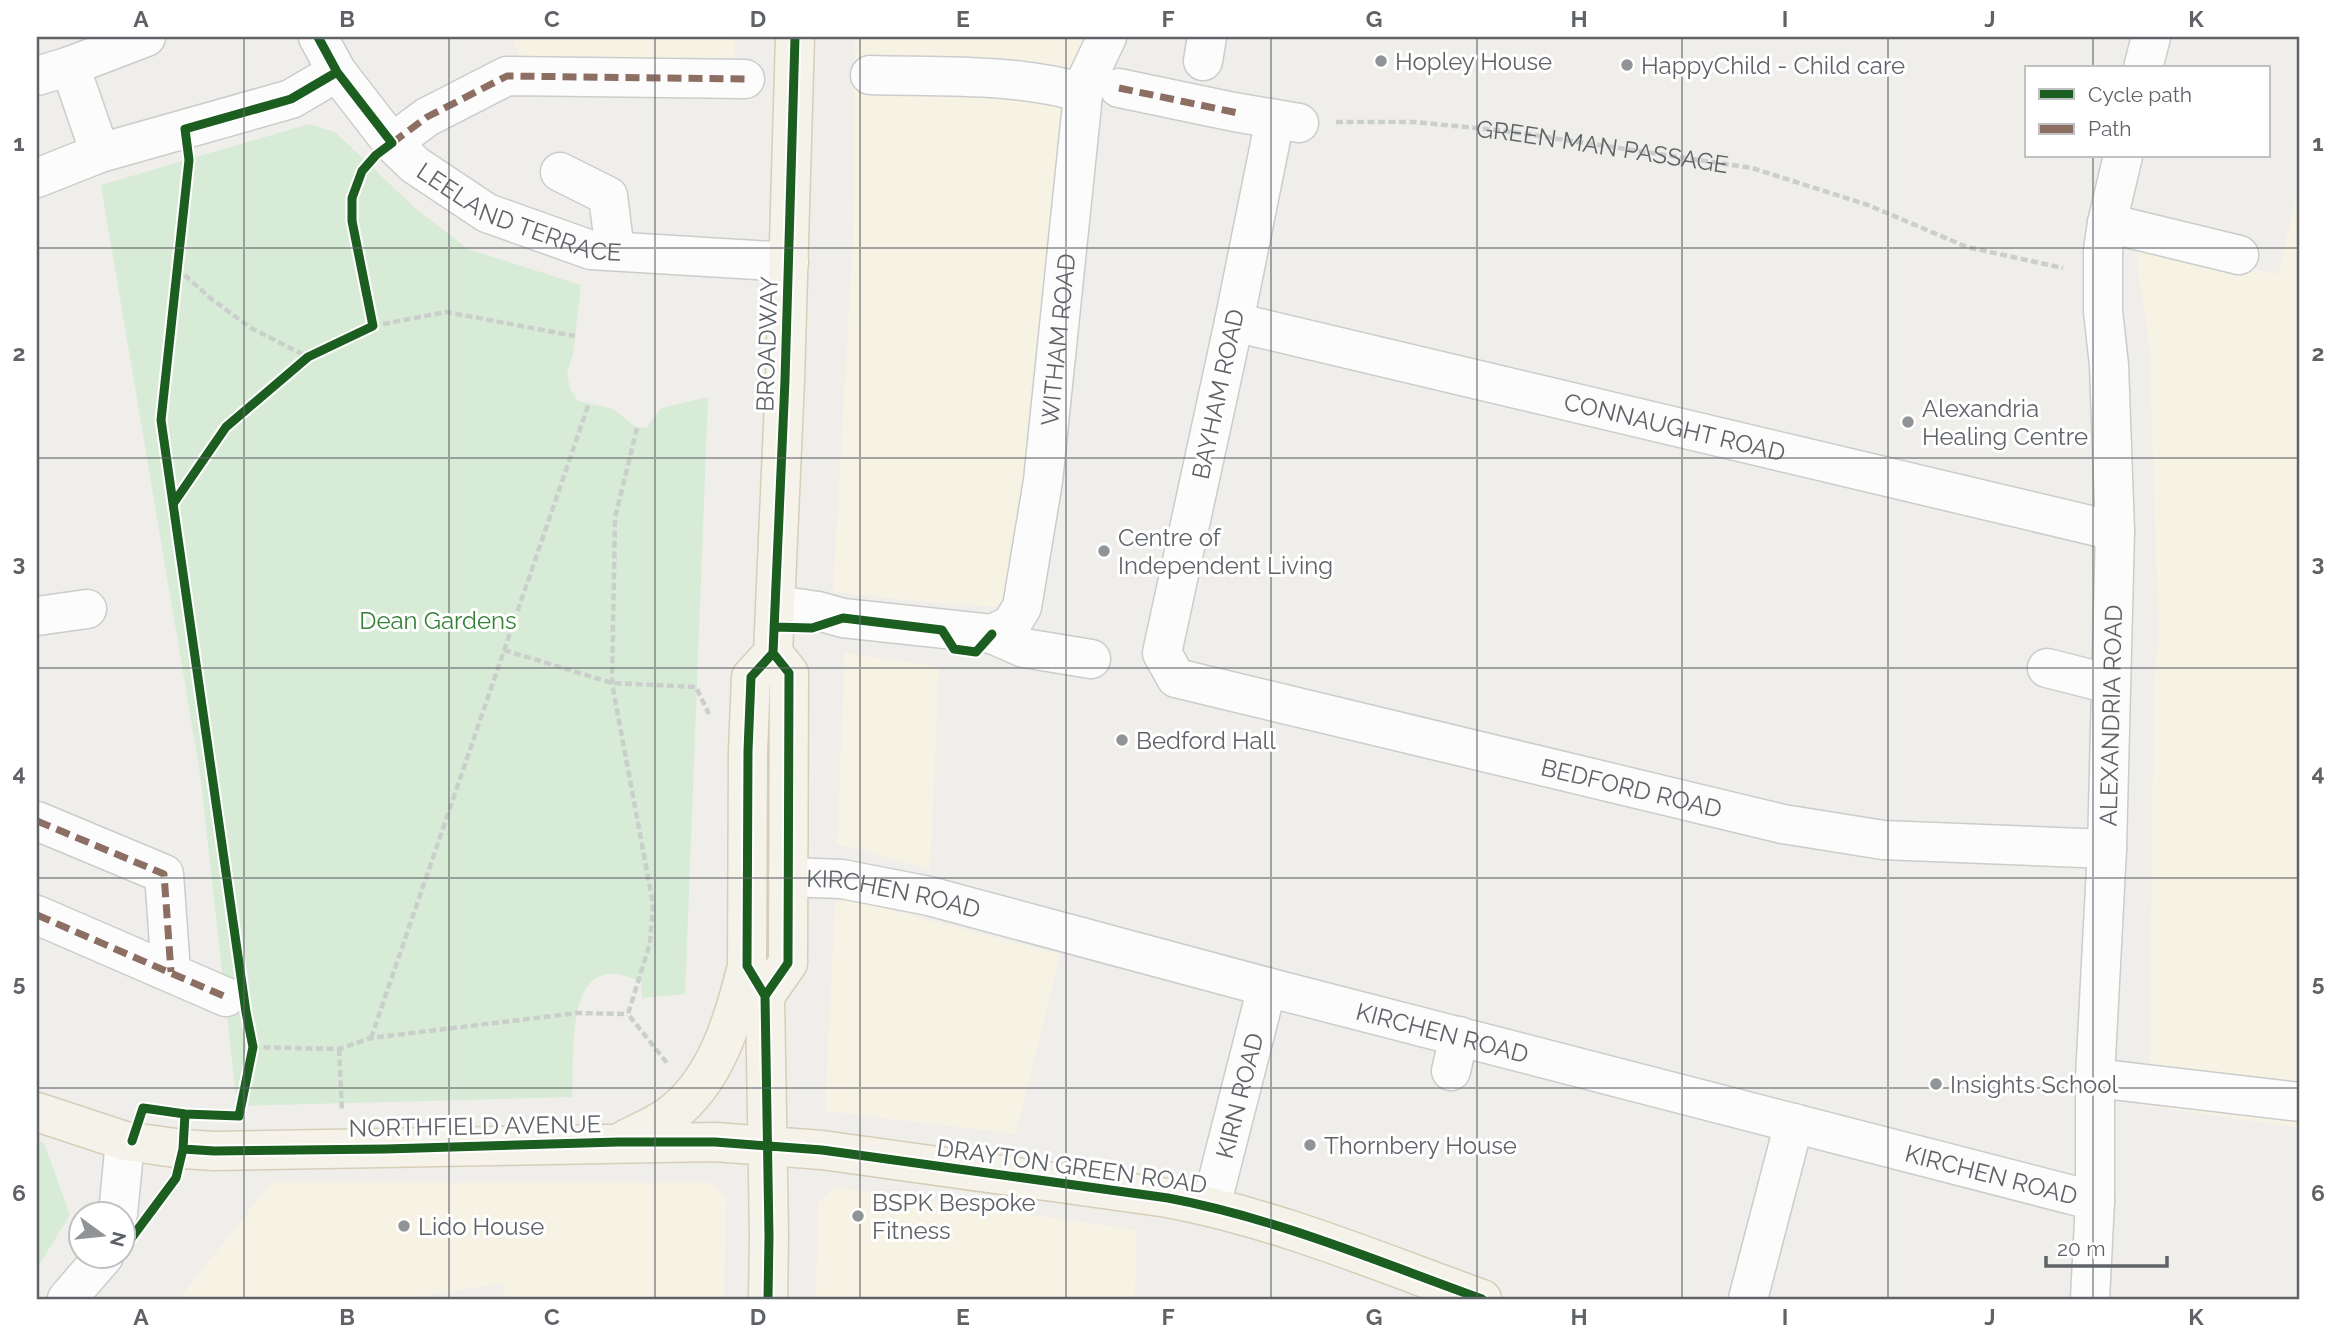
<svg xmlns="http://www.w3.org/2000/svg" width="2337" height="1336" font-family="Raleway,sans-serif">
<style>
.commercial{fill:#f7f3e4}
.green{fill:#d8ebd6}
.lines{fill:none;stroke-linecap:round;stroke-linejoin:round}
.minor-casing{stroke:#cbcccc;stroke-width:41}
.major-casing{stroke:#d7ceb8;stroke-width:41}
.path{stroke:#cacfcc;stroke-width:4.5;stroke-dasharray:7 3.5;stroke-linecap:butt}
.minor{stroke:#fdfcfc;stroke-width:38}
.major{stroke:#f4f2e9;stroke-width:38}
.quiet{stroke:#8d6e63;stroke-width:7;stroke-dasharray:14 7;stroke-linecap:butt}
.cycleway-casing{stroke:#fff;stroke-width:13}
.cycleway{stroke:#1b5e20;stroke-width:9}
.grid{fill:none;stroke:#5f6368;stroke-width:2;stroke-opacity:0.55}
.poi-dot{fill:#919496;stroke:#fff;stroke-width:2.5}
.labels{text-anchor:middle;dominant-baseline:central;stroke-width:6;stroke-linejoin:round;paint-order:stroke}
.poi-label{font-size:24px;fill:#5f6368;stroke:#fff;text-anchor:start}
.street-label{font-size:24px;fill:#5f6368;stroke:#fff}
.park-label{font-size:24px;fill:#348238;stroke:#fff}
.neatline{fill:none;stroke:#5f6368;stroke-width:2.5}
.grid-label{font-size:23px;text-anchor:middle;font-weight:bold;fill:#5f6368}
</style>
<rect width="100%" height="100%" fill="#efeeea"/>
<path class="commercial" d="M512,37H735L734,86L520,59Z
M855,37H1103L1020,608L936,603L833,592L853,241Z
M2300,182V1128L2149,1106L2154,680L2159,636L2149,341L2137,262L2139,241L2278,275Z
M845,653L939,667L930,869L837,844Z
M843,898L1060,954L1016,1134L825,1111L835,905Z
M271,1183H712L726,1197L724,1299H505L504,1283L404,1299H179Z
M835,1187L1136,1230L1135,1299H816L818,1203Z"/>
<path class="green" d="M309,124L335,132L415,208L468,249L581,285L573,354L567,373L570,389L578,401L613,409L637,428L647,427L661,408L708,397L685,994L642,998L641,982C563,943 575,1051 572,1097L237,1106L200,773L101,185Z
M37,1140L44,1143L70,1215L37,1268Z"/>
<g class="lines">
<defs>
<g id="minor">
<path id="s2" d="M318,37L337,72L392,143L415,165L487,213L591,250L789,262"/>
<path d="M1203,61L1207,37"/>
<path d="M70,66L100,153"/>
<path d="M2143,68L2151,37"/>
<path d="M870,75C941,77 1014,73 1083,93"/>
<path d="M37,76L70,66L146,37"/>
<path d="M1119,88L1234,112L1299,123"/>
<path id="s3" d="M1275,119L1234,322L1162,653L1176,678L1783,824L1883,840L2107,849"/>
<path d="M392,143L427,117L507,76L745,79"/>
<path d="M560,172L608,196L615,251"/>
<path d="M37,178L100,153L291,99L337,72"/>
<path d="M2107,223L2239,255"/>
<path id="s4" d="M1234,322L2115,531"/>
<path d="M776,605L818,611L843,618L992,634L1024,648L1091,659"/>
<path d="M37,616L87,609"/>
<path id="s5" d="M992,634L1011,625L1022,607L1043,481L1084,85L1107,37"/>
<path d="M2047,668L2110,684"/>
<path d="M37,821L164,874L171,972"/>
<path id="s6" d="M788,877L842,879L929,896L1267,987L2095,1201"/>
<path d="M37,915L226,997"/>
<path d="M1451,1071L1459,1036"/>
<path d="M2095,1078L2300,1102"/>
<path id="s7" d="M1211,1206L1267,987"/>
<path d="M118,1214L125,1141"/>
<path d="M67,1299L104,1256"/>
<path d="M1748,1299L1794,1123"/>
<path id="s8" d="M2090,1299L2095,1201V1078L2107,849L2115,531L2109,365L2103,311V250L2107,223L2123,156"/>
</g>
<path id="major" d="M765,996L788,963L789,673L773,653L785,380L795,37
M37,1112L125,1141L183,1149L214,1151L715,1142L822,1150L1168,1198C1276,1218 1379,1262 1482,1299
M626,1139C640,1132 656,1125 669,1116C716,1082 734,1019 747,966
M768,1299L769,1236L765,996L747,966L748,751L751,677L773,653"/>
</defs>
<use href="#minor" class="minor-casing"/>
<use href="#major" class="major-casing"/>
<g class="path">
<path id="s1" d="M1336,122H1414L1506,131L1752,168L1868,205L1967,247L2063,268"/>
<path d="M177,268L210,298L251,328L308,357"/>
<path d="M637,428L615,518L612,683L653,904L650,943L628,1014L667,1063"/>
<path d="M173,504L226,427L308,357L373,326L446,312L575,336"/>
<path d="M504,650L612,683L696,687L709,714"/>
<path d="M371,1038L589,403"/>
<path d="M253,1047L339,1049L371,1038L577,1013L628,1014"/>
<path d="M339,1049L342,1111"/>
</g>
<use href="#minor" class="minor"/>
<use href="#major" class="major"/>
<path class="quiet" d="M1119,88L1238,113
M392,143L427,117L507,76L745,79
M37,821L164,874L171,972
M37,915L226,997"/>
<defs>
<path id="cycleway" d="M173,504L226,427L308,357L373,326L352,221V198L362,171L376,155L392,143L337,72L318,37
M774,627L812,628L843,618L942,630L954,649L976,652L992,634
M765,996L788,963L789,673L773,653L785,380L795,37
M132,1141L143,1108L185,1114L239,1116L253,1047L246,1012L161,420L189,160L185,129L291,99L337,72
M183,1149L214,1151L386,1149L618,1142H715L822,1150L1168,1198C1276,1218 1379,1262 1482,1299
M122,1246L127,1244L176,1178L183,1149L185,1114
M768,1299L769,1236L765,996L747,966L748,751L751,677L773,653"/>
</defs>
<use href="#cycleway" class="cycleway-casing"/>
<use href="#cycleway" class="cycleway"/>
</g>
<path class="grid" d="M244,37V1299M449,37V1299M655,37V1299M860,37V1299M1066,37V1299M1271,37V1299M1477,37V1299M1682,37V1299M1888,37V1299M2093,37V68M2093,156V1299M37,248H2300M37,458H2300M37,668H2300M37,878H2300M37,1088H2300"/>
<g class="poi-dot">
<circle cx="1381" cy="61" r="7"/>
<circle cx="1627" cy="65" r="7"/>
<circle cx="1908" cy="422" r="7"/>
<circle cx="1104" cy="551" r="7"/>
<circle cx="1122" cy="740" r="7"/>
<circle cx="1936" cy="1084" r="7"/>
<circle cx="1310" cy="1145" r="7"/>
<circle cx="858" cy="1216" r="7"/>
<circle cx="404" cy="1226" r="7"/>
</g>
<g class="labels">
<g class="poi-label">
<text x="1395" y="61">Hopley House</text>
<text x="1641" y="65">HappyChild - Child care</text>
<text x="1922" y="408">Alexandria<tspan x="1922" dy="28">Healing Centre</tspan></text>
<text x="1118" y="537">Centre of<tspan x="1118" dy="28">Independent Living</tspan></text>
<text x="1136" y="740">Bedford Hall</text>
<text x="1950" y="1084">Insights School</text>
<text x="1324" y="1145">Thornbery House</text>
<text x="872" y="1202">BSPK Bespoke<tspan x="872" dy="28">Fitness</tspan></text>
<text x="418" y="1226">Lido House</text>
</g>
<g class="street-label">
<text stroke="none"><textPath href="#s1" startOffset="268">GREEN MAN PASSAGE</textPath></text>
<text stroke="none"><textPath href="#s2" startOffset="278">LEELAND TERRACE</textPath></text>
<text stroke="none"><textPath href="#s5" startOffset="312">WITHAM ROAD</textPath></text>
<text transform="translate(767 344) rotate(-88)">BROADWAY</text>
<text transform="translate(1218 394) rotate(-78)">BAYHAM ROAD</text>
<text stroke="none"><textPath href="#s4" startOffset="453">CONNAUGHT ROAD</textPath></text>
<text stroke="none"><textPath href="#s8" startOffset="584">ALEXANDRIA ROAD</textPath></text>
<text stroke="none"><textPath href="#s3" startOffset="1043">BEDFORD ROAD</textPath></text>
<text stroke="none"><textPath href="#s6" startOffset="107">KIRCHEN ROAD</textPath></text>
<text stroke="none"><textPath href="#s6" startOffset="674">KIRCHEN ROAD</textPath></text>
<text stroke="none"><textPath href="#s7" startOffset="114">KIRN ROAD</textPath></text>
<text transform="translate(475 1126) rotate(-1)">NORTHFIELD AVENUE</text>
<text transform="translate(1072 1166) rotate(8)">DRAYTON GREEN ROAD</text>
<text stroke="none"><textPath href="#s6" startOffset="1241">KIRCHEN ROAD</textPath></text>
</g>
<g class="park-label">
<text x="438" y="620">Dean Gardens</text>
</g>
</g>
<rect width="2337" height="1336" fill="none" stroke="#ffffff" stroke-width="77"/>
<rect x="2025" y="66" width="245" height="91" fill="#ffffff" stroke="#bfc1c3" stroke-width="2"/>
<rect x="2039" y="89" width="35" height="10" fill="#1b5e20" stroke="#bfc1c3" stroke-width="2"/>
<text x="2088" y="102" font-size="21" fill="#5f6368">Cycle path</text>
<rect x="2039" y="124" width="35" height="10" fill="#8d6e63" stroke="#bfc1c3" stroke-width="2"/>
<text x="2088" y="136" font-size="21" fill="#5f6368">Path</text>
<g transform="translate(102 1235) rotate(105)"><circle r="33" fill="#ffffff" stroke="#bfc1c3" stroke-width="2"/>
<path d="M0-5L12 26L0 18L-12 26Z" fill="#919496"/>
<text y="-10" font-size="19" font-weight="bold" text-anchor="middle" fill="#5f6368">N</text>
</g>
<path d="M2046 1256v10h121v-10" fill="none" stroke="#5f6368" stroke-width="3.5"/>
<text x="2057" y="1256" font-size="21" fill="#5f6368" stroke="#ffffff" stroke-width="5" paint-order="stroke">20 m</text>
<rect x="38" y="38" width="2260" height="1260" class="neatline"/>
<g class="grid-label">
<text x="141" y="27">A</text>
<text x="347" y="27">B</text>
<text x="552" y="27">C</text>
<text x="758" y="27">D</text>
<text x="963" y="27">E</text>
<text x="1168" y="27">F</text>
<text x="1374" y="27">G</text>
<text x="1579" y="27">H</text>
<text x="1785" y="27">I</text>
<text x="1990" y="27">J</text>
<text x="2196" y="27">K</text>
<text x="19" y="151">1</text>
<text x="2318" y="151">1</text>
<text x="19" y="361">2</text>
<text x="2318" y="361">2</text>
<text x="19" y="571">3</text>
<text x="2318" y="571">3</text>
<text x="19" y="781">4</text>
<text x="2318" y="781">4</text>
<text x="19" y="991">5</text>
<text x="2318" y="991">5</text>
<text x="19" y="1201">6</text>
<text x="2318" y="1201">6</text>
<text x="141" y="1325">A</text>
<text x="347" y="1325">B</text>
<text x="552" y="1325">C</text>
<text x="758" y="1325">D</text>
<text x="963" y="1325">E</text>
<text x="1168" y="1325">F</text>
<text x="1374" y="1325">G</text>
<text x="1579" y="1325">H</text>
<text x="1785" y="1325">I</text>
<text x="1990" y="1325">J</text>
<text x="2196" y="1325">K</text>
</g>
</svg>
